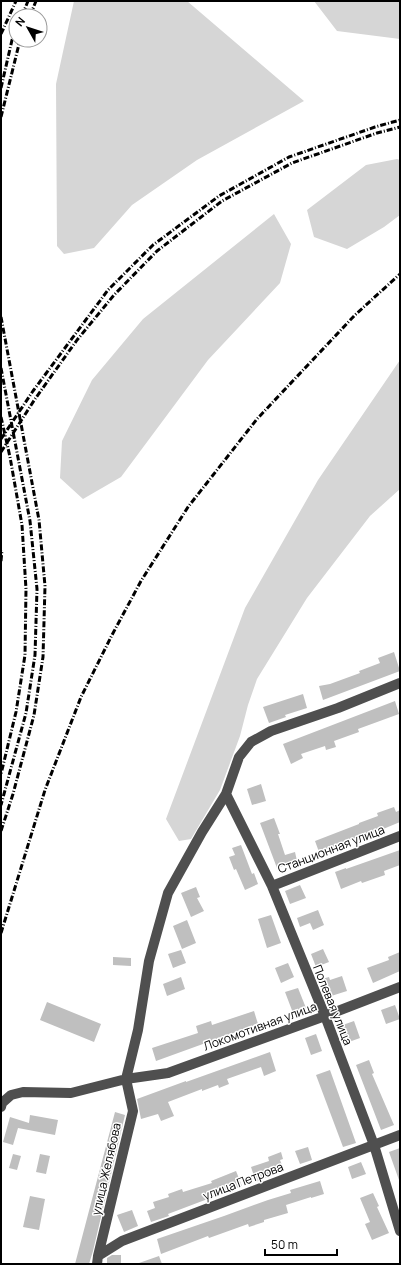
<svg xmlns="http://www.w3.org/2000/svg" width="401" height="1265" font-family="Manrope,sans-serif">
<style>
.green{fill:#d6d6d6}
.building{fill:#bfbfbf}
.lines{fill:none;stroke-linecap:round;stroke-linejoin:round}
.minor{stroke:#4f4f4f;stroke-width:10}
.rail{stroke:#000;stroke-width:3;stroke-dasharray:6 2 1 2;stroke-linecap:butt}
.labels{text-anchor:middle;dominant-baseline:central;stroke-width:3;stroke-linejoin:round;paint-order:stroke}
.street-label{font-size:12px;fill:#000;stroke:#fff}
</style>
<rect width="100%" height="100%" fill="#fff"/>
<path class="green" d="M74,1H187L304,101L197,160L132,205L94,248L64,254L57,246L56,84Z
M314,1H400V39L337,31Z
M397,159L400,160V215L384,227L347,249L314,237L307,210L366,165Z
M274,214L291,244L280,283L208,360L121,477L83,499L60,478L62,441L92,380L143,319Z
M400,360V489L370,516L307,598L257,679L248,705L240,736L220,790L191,839L179,841L166,819L245,608L318,480Z"/>
<path class="building" d="M394,652L400,671L323,700L319,686L330,684L360,673L359,671L380,663L378,658Z
M303,694L307,708L285,715L286,717L269,723L263,707Z
M395,701L399,714L358,729L359,732L334,741L336,747L326,750L325,746L301,754L303,758L291,764L283,744Z
M261,784L266,801L252,805L247,789Z
M394,807L396,812L400,810V822L364,837V835L319,852L315,841L359,824V823L378,816L377,813Z
M274,818L280,834H278L285,855L295,852L297,861L277,868L260,823Z
M241,845L252,874L254,873L258,884L245,890L236,869L234,870L229,857L235,855L232,848Z
M400,850V865L384,871L385,875L362,883L361,881L341,889L335,872L346,868V869Z
M300,885L306,898L290,904L285,891Z
M196,887L200,897L197,898L204,911L191,917L181,893Z
M318,910L324,925L313,930L310,923L300,927L297,918Z
M271,915L281,943L267,948L258,919Z
M187,920L196,943L182,949L173,926Z
M323,949L329,962L316,967L311,954Z
M181,950L186,963L173,968L168,954Z
M400,952V971L373,983L367,968L389,960L388,957Z
M113,957L131,958V966L113,965Z
M288,963L294,977L281,983L275,968Z
M342,976L347,991L328,997L322,979L329,977L330,980Z
M181,977L185,989L167,996L163,984Z
M298,988L306,1008L293,1013L285,992Z
M47,1002L101,1024L94,1042L40,1020Z
M395,1005L400,1019L386,1024L381,1010Z
M254,1011L258,1024L156,1061L152,1048L198,1033L196,1026L211,1021L212,1025Z
M354,1021L360,1038L346,1043L340,1026Z
M316,1034L322,1051L311,1055L305,1038Z
M270,1052L276,1071L264,1076L261,1067L227,1079L229,1084L219,1088L218,1085L202,1091V1089L168,1102L174,1116L161,1121L158,1114L141,1119L137,1099L186,1081V1082Z
M369,1060L374,1073L372,1074L394,1125L381,1130L356,1065Z
M330,1070L356,1143L343,1147L316,1075Z
M115,1112L125,1115L93,1251L89,1264H75Z
M30,1115L58,1120L55,1135L18,1128L13,1145L3,1142L10,1117L29,1123Z
M308,1147L312,1160L300,1164L295,1151Z
M400,1148V1179L399,1180L389,1152Z
M281,1152L283,1159L280,1160L284,1170L256,1182L251,1167L269,1161L268,1157Z
M13,1154L21,1156L17,1170L9,1168Z
M40,1154L50,1156L46,1174L36,1172Z
M361,1162L366,1174L352,1179L348,1167Z
M236,1171L242,1186L168,1214L169,1216L151,1222L147,1211L155,1208L153,1202L169,1197L168,1194L182,1189L183,1192L212,1183L211,1181Z
M320,1181L324,1194L311,1198V1197L286,1205L288,1213L264,1220V1222L249,1227L248,1224L209,1238L208,1236L161,1254L157,1239L224,1216L268,1200L291,1193L290,1190Z
M373,1193L379,1206L377,1207L389,1233L372,1240L365,1224L370,1222L360,1198Z
M30,1196L45,1199L39,1230L23,1227Z
M132,1210L138,1226L124,1232L117,1215Z
M112,1255H121V1264H107V1258Z
M159,1256L162,1264H139V1263Z"/>
<g class="lines">
<path class="minor" d="M226,794L272,886L325,1016L374,1145L400,1231
M272,886L400,836
M1,1107L2,1103L11,1095L23,1092L71,1093L126,1079L168,1073L325,1016L400,987
M98,1256L122,1241L400,1135
M97,1264L98,1256L133,1111L126,1079L138,1030L149,961L168,893L202,832L226,794L239,757L251,742L271,731L338,708L400,683"/>
<path class="rail" d="M22,16L28,1
M30,16L36,1
M1,34L16,1
M1,88L12,40L16,30
M1,117L20,40
M1,317L39,520L45,586L43,657L34,715L13,794L1,831
M1,368L30,521L37,589L35,655L26,713L1,805
M1,417L10,457L22,525L26,589L25,655L16,712L1,774
M1,439L33,391L108,290L153,245L219,196L289,157L375,127L400,120
M1,452L35,399L77,340L114,295L157,251L222,201L292,163L377,133L400,127
M1,561L2,550
M1,933L45,790L81,697L112,635L141,581L188,507L257,419L355,315L400,274"/>
</g>
<g class="labels">
<g class="street-label">
<text transform="translate(331 849) rotate(-21)">Станционная улица</text>
<text transform="translate(333 1005) rotate(68)">Полевая улица</text>
<text transform="translate(260 1026) rotate(-20)">Локомотивная улица</text>
<text transform="translate(106 1169) rotate(-77)">улица Желябова</text>
<text transform="translate(243 1181) rotate(-21)">улица Петрова</text>
</g>
</g>
<rect width="401" height="1265" fill="none" stroke="#000000" stroke-width="4"/>
<g transform="translate(28 28) rotate(309)"><circle r="19" fill="#ffffff" stroke="#999999"/>
<path d="M0-3L7 15L0 10L-7 15Z" fill="#000000"/>
<text y="-6" font-size="11" font-weight="bold" text-anchor="middle" fill="#000000">N</text>
</g>
<path d="M265 1249v6h72v-6" fill="none" stroke="#000000" stroke-width="2"/>
<text x="271" y="1249" font-size="12" fill="#000000" stroke="#ffffff" stroke-width="3" paint-order="stroke">50 m</text>
</svg>
